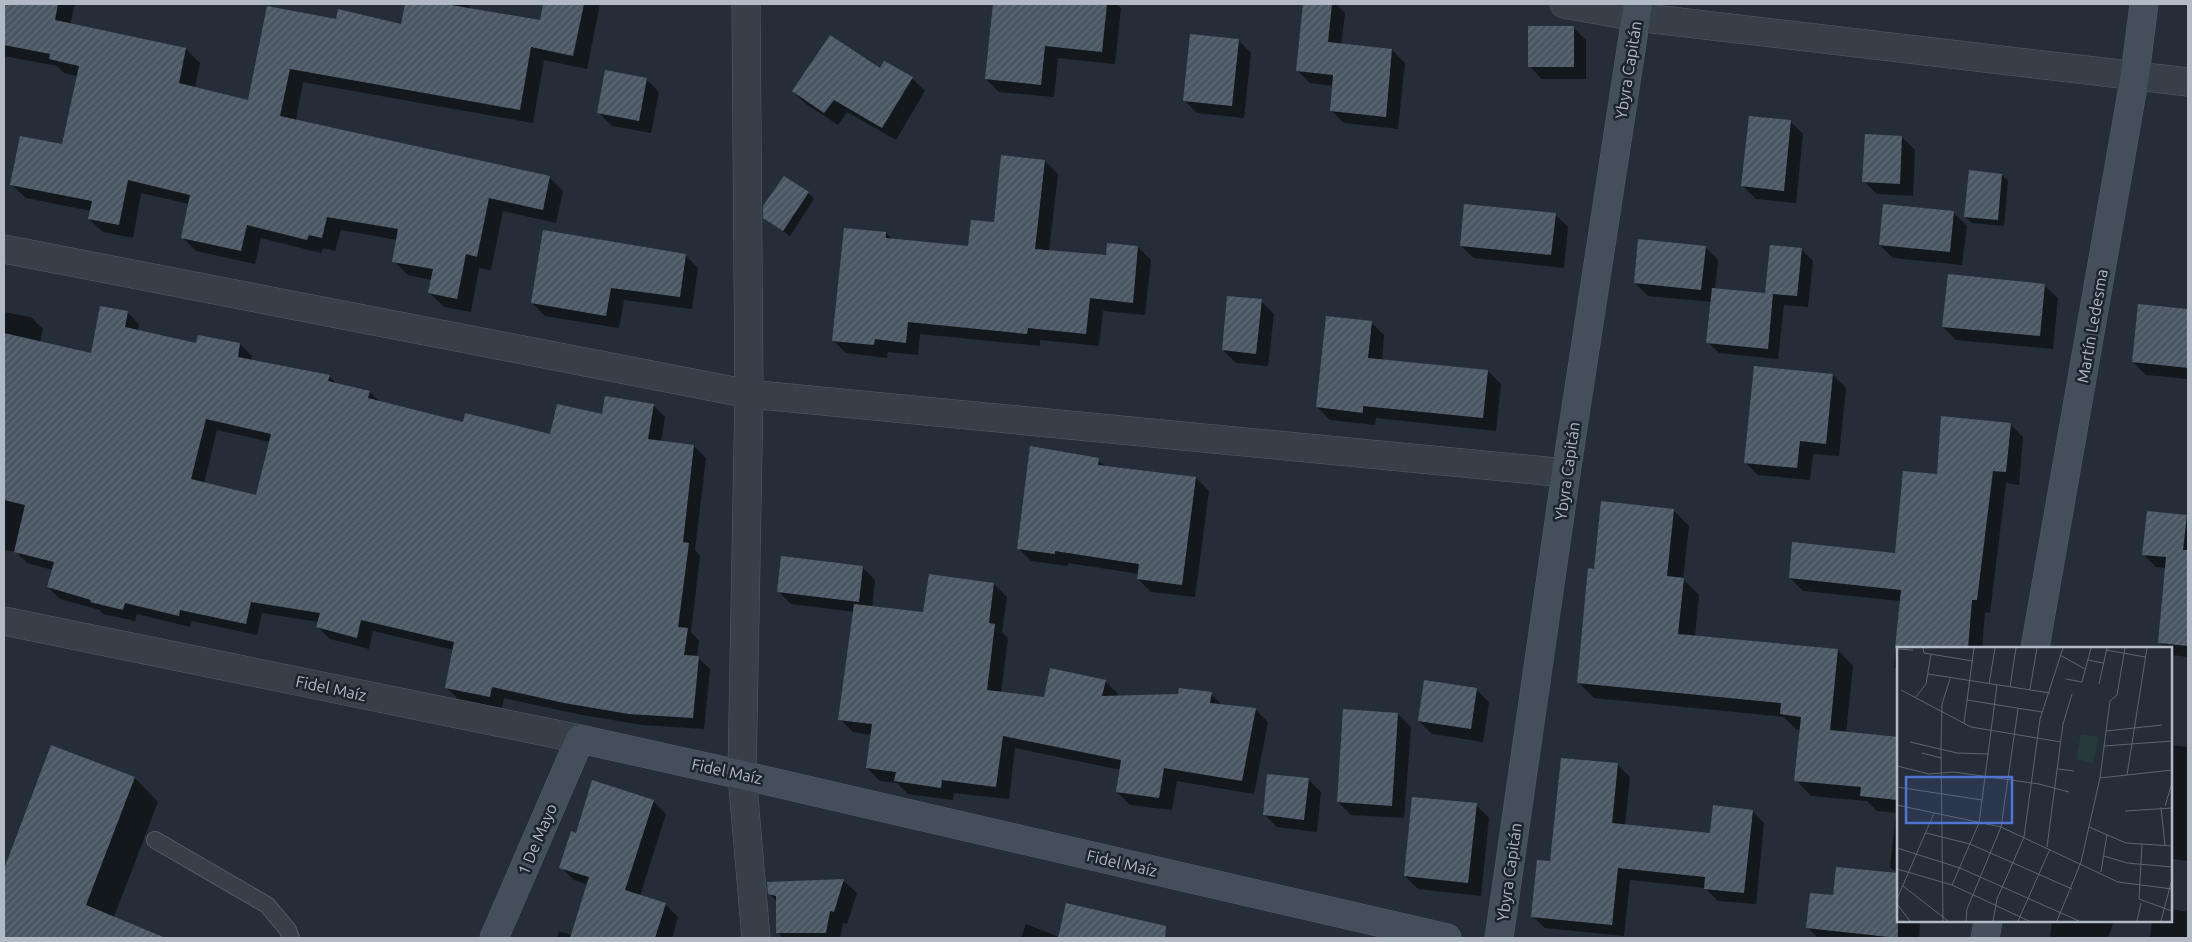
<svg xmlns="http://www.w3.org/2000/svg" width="2192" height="942" font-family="Ubuntu,sans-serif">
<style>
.shadow{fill:#0007;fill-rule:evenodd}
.building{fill:url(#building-hatch);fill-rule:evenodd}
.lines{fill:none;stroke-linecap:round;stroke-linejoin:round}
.lane-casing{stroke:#555d66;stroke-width:18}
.street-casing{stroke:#555d66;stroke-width:29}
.secondary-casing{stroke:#555d66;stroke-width:29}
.lane{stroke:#373f49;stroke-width:16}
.street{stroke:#373f49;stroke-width:28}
.secondary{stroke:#454e5b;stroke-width:28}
.labels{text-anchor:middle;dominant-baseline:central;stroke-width:5;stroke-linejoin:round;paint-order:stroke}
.street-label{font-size:16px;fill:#b2bac5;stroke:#1c242d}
.inset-road{fill:none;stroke:#5d6570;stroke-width:1}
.view{fill:#5174d1;fill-opacity:0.15;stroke:#5174d1;stroke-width:2.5}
.inset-edge{fill:none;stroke:#b2bac5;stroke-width:2.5}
</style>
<defs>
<pattern id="building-hatch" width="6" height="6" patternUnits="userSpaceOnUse" patternTransform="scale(1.25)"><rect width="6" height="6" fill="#4c5764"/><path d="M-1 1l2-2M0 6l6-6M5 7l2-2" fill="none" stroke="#636d79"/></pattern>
</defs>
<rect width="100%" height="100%" fill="#242d38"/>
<path class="shadow" d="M4,4H75L70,25L186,49L200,63L195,88L249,101L337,21L402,25L406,4H470L469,9L541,22L545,4H600L587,69L544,60L533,123L303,82L296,120L549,177L563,191L556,223L503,211L491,270L479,268L471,312L444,307L430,293L432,280L408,275L394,261L397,240L341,230L335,251L323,248L321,253L261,238L255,264L196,251L182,237L189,204L141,193L133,238L103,232L89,219L91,211L26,198L12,185L63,146L78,76L64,73L57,66L4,56Z
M994,4H1117L1121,8L1115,64L1058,58L1054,97L999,92L986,79Z
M1304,4H1336L1345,13L1341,45L1392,50L1405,63L1398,129L1344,123L1331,110L1334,86L1310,83L1297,70Z
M1573,27L1586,40V79H1542L1529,66Z
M1238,40L1251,53L1244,118L1197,113L1184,100Z
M880,69L912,78L925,91L896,140L847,112L838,125L806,104L793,91Z
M646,79L659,92L651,133L612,126L599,113Z
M1790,121L1803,134L1796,203L1756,199L1743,186Z
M1902,137L1915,150L1913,196L1877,194L1864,181Z
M1045,161L1058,174L1049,251L1107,257L1138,247L1151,260L1145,315L1103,311L1099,346L1040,340V346L920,334L918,355L888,352L887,358L846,353L833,340L886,233L893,240L970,248L995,223Z
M2002,175L2008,181L2004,226L1972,223L1965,217Z
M808,193L814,199L790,236L765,218Z
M1954,213L1967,226L1962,265L1893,258L1880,245Z
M1555,214L1568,227L1564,268L1474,258L1461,246Z
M1705,247L1718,260L1715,290L1766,294L1802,250L1813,261L1808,307L1784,305L1778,359L1719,353L1708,342L1712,302L1648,296L1635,283Z
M685,255L698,268L692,309L624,300L619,328L545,316L532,303Z
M2045,286L2058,298L2053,349L1956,340L1943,327Z
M1261,301L1274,314L1268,366L1236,363L1223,350Z
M2139,306L2188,311V379L2146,375L2133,362Z
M4,312L31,317L43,329L40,343L91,355L127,312L139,324L138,331L197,345L199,336L240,344L252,356L251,361L329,376L337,384L370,392L380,402L464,423L551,435L603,416L653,405L665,417L661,442L694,446L706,458L695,550L700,556L691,632L699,641L697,657L710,669L704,729L642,725L577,714L504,698L502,708L458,699L446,687L454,650L373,631L369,649L330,639L318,627L319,622L262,613L257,635L192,621L190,627L137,614L135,621L103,614L100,610L60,599L48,587L53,570L27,563L16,552L4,550ZM217,430L270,442L257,496L204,483Z
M1371,322L1384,335L1382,361L1488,371L1501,384L1496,431L1376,418L1375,425L1330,420L1317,407Z
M1833,375L1846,388L1839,456L1813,454L1810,480L1758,475L1745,462Z
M2010,424L2023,437L2019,485L2006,483L1990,613L1985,612L1982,648H1898V671L1894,667L1901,601L1803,591L1790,578L1896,554L1938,476Z
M1098,460L1106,467L1196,478L1209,491L1195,597L1151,592L1138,579L1139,574L1068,563V566L1031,561L1018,548Z
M1673,510L1689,526L1683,579L1699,595L1695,637L1838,650L1853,666L1846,733L1898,738V921H1920L1919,938H1818L1808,928L1834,897L1898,874L1890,867L1896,813L1877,811L1867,801L1811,796L1796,780L1801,730L1796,729L1784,717L1594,698L1578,682L1595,570Z
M2186,516L2188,518V570L2156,567L2143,554Z
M862,567L875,580L872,608L924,614L994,584L1007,597L1002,632L1008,638L1001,693L1045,698L1105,681L1118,694L1117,697L1211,694L1223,706L1255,709L1268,722L1254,794L1177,781L1172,810L1130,805L1117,792L1121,770L1015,748L1009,799L954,793L953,800L908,794L897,783L880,781L867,768L871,735L853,732L840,719L855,612L791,604L778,591Z
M2165,577L2188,579V657L2172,655L2171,648H2165L2159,642Z
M1476,689L1489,702L1483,742L1432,734L1419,721Z
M1398,714L1411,727L1404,818L1351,815L1338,802Z
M2171,745L2188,747V861L2173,859L2171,857Z
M52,747L135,778L158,802L114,917L167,938H4V873Z
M1617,764L1630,777L1625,826L1711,835L1752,811L1764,823L1756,904L1718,901L1705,888L1630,880L1624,936L1545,928L1532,916L1551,863Z
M1308,779L1321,792L1317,832L1277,827L1264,814Z
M653,801L666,814L640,896L665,904L678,917L672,938H557L559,931L572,935L588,885L574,880L561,867L577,834Z
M1476,805L1489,818L1481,896L1418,889L1405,876Z
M844,881L857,893L847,924L843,923L840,938H783L777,932V902L769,893L768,883Z
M2171,909L2188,912V938H2150L2152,921H2171Z
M2052,921H2114L2108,938H2050Z
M1026,924L1059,937L1132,929L1130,938H1021Z"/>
<path class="building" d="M4,4H58L55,20L186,48L179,83L248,100L267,6L336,19L338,9L401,24L405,4H445L540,20L543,4H584L573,56L531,47L520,110L290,69L280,116L550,176L543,210L489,198L477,257L466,254L457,299L428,293L433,269L392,262L398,229L327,217L322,238L309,235L307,240L247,225L241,251L181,238L190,195L128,180L119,225L88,219L92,201L10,185L20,136L62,144L79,66L49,59L50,54L4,45Z
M993,4H1107L1102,52L1045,46L1041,85L985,79Z
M1303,4H1332L1328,42L1392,49L1386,117L1330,111L1333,75L1296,71Z
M1528,26H1574V67H1528Z
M1190,34L1239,39L1232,106L1183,101Z
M830,35L880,68L884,61L913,77L882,128L834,100L824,113L792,91Z
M605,70L647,78L639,121L597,113Z
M1749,116L1791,120L1784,191L1741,186Z
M1865,134L1902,136L1900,184L1862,182Z
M1001,155L1045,160L1035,249L1106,255L1107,243L1138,246L1133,303L1090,298L1086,334L1028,328L1027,334L908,322L906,343L875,339L874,345L832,341L844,228L886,232V238L968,246L971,220L994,222Z
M1969,170L2002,174L1998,220L1964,217Z
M784,176L809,192L783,231L763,218V206Z
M1464,204L1556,213L1551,255L1460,246Z
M1883,204L1954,211L1950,252L1879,245Z
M543,230L686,254L680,297L611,288L606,316L531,303Z
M1638,239L1706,246L1701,290L1634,283Z
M1770,245L1802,248L1797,296L1773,294L1768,349L1706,343L1712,288L1765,293Z
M1948,274L2045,284L2040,336L1942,327Z
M1227,296L1262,299L1256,354L1222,350Z
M2138,304L2188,309V368L2132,362Z
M100,306L128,311L125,327L196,343L198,335L240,343L238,357L330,375L328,381L370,391L368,398L463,422L465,413L550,434L557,404L602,414L605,396L654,404L648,439L694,445L683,542L689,543L678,627L688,628L684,655L699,656L693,718L629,714L564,703L492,687L490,697L445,688L454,642L361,620L357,638L316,627L320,613L251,602L246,624L180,610L179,616L125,603L123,610L90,602L91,600L47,587L54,562L14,552L25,505L4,500V333L91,353ZM206,419L271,434L256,495L191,479Z
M1326,316L1372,321L1368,358L1488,370L1483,418L1363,406V413L1316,407Z
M1754,366L1833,374L1826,444L1800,441L1797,468L1744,463Z
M1941,416L2011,423L2006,472L1993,471L1977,600H1972L1968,648H1895L1901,590L1789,578L1792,542L1895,553L1903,471L1937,474Z
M1030,446L1099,458L1098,465L1196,477L1182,585L1137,579L1139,564L1055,551V554L1017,549Z
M1601,501L1674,509L1667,576L1684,578L1678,634L1838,649L1830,730L1898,737V800L1860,796L1861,787L1794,781L1801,717L1780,714L1781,703L1577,683L1588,568L1594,569Z
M2147,511L2187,515L2183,550H2188V646L2158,643L2166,557L2142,555Z
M781,556L863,566L859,602L777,592Z
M929,574L994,583L989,623L995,624L987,690L1044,697L1050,668L1106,680L1102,696L1178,694L1179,688L1212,692L1210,703L1256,708L1242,781L1164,768L1159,798L1116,792L1121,760L1003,736L996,787L942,780L941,788L894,781L896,772L866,768L872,724L838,720L854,604L923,612Z
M1424,680L1477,688L1471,729L1418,721Z
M1343,709L1398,713L1392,806L1337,802Z
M51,745L135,777L86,905L166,938H4V869Z
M1561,758L1618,763L1612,823L1710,833L1713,805L1753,810L1744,893L1704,889L1705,877L1618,868L1612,925L1531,917L1537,860L1550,861Z
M1267,774L1309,778L1304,820L1263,815Z
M592,780L654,800L625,890L666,903L655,938H570L589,877L559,868L571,831L576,833Z
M1412,797L1477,803L1468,883L1404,876Z
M1836,867L1898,873V938L1806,928L1810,893L1833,895Z
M844,879L834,912L830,911L826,933H776V896L768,894L767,882Z
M1066,903L1166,926L1165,938H1058Z"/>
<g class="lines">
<defs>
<path id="lane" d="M155,840L267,905L288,930L291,938"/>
<path id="street" d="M746,4L749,394L742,775L756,938
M1564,4L1636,17L2188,82
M4,249L749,394L1566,473
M4,621L580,739"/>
<path id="secondary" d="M2035,648L2135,75L2144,4
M494,938L580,739L742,775L1447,938
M1499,938L1566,473L1638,4
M1985,938L1988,921"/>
</defs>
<use href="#lane" class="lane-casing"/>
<use href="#street" class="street-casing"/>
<use href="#secondary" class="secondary-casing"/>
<use href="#lane" class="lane"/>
<use href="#street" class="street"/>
<use href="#secondary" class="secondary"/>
</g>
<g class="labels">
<g class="street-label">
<text transform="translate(1628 70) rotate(-81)">Ybyra Capitán</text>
<text transform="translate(2092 326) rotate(-80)">Martín Ledesma</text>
<text transform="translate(1567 471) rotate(-82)">Ybyra Capitán</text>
<text transform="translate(331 688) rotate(12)">Fidel Maíz</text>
<text transform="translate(727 771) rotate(12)">Fidel Maíz</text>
<text transform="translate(537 839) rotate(-67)">1 De Mayo</text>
<text transform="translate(1122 863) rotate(13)">Fidel Maíz</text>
<text transform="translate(1509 872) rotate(-82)">Ybyra Capitán</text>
</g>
</g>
<g transform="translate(1897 647)">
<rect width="275" height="275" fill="#242d38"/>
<path d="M184,87L202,90L196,116L179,112Z" fill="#263a3a"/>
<path class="inset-road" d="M26,1L27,6L76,14M0,2L16,3M209,3L248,10M163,8L188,22M191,13L206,16M31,27L153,46M169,32L185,35L194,1M92,37L98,1M202,37L210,1M113,40L119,1M133,42L140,1M4,43L74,80L164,95M18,51L29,37L34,7M70,53L145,65M67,76L77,1M209,84L265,78M13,95L60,106L92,107M207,99L275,94M25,106L44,111M0,119L32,127L57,125L142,137L172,145M161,122L177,124M230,128L250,1M203,131L275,123M0,140L85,153M0,158L104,180L221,235L275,242M268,159L275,136M264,160L268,198M228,164L275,161M192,180L229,196L275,199M29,186L73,197L175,242M245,197L242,252L275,264M150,200L166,77L175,47M0,201L63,221L182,274M207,209L230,216L275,220M0,222L55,238L132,274M204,225L210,187M55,238L82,176L100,38M6,239L51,274M0,252L37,166M0,257L13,274M46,274L44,101L45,57L53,32M69,274L70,262L104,180L121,62M96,274L100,252L127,190L143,72L166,1M121,274L153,202M160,274L184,215L203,131L213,54L220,48L228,1M240,274L244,256M264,274L275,232"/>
<path class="view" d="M9,130H115V176H9Z"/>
<rect width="275" height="275" class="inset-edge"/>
</g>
<rect width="2192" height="942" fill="none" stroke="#b2bac5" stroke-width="10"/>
</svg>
